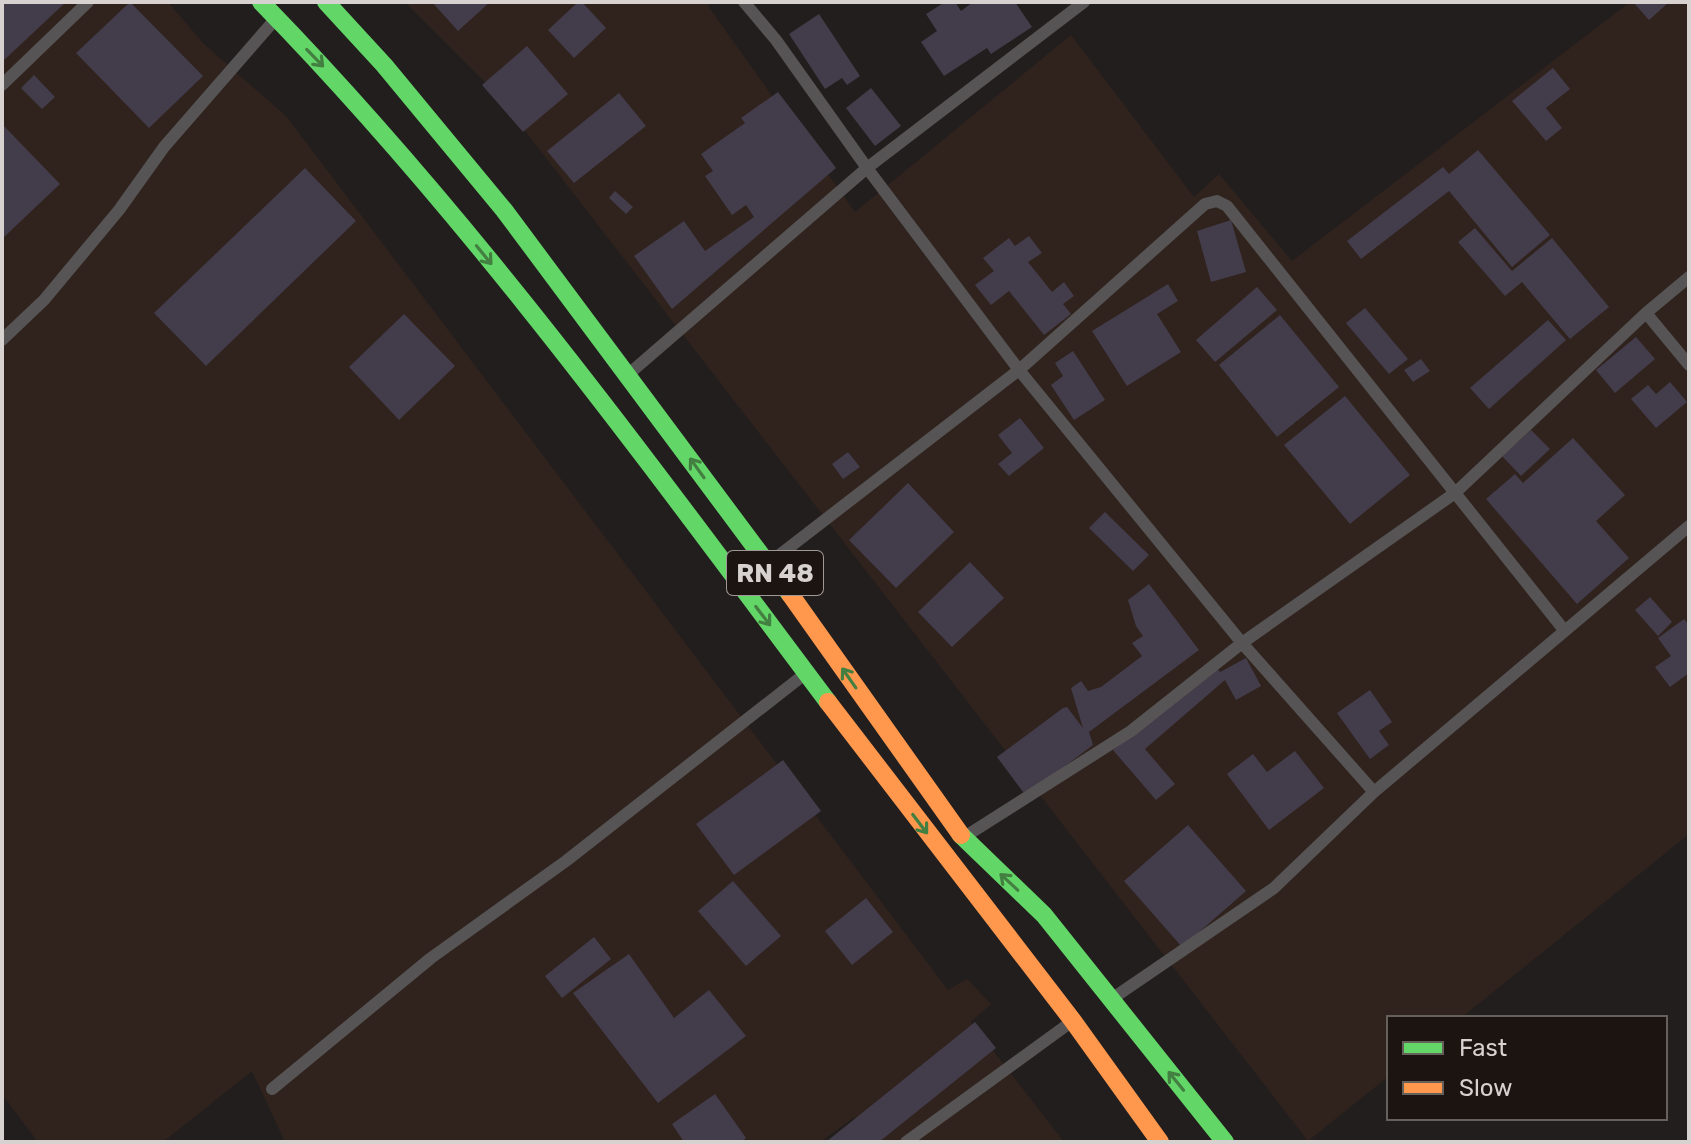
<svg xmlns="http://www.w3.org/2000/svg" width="1691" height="1144" font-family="Rubik,sans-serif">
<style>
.built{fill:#30231e}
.building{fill:#433c4a}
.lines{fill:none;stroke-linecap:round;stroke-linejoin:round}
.lane{stroke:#565454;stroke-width:12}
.fast{stroke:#63d668;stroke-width:18}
.slow{stroke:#ff974d;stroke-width:18}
.oneway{stroke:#437f41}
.labels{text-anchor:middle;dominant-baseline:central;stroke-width:8;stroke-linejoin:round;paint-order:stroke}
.shield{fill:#1b1411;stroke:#9f9896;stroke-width:2}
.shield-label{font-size:26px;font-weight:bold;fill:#d7d1cf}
</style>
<rect width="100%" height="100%" fill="#221e1d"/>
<path class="built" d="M2,2H168L204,44L286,116L948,990L967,979L991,1004L971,1022L1064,1142H877L855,1117L820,1142H285L252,1071L163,1142H38L2,1094Z
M405,2H712L708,6L855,212L1071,35L1194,197L1219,174L1292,261L1630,2H1689V834L1461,1018H1389V1076L1308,1141L494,91Z"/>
<path class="building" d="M2,2H66L2,62Z
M130,2L203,76L149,128L76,53Z
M432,2H490L458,31Z
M578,2H582L606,28L574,58L548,30Z
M945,2H955L961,11L973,2H1015L1032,27L991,54L987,48L944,76L921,42L937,31L926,14Z
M1633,2H1669L1649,20Z
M819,14L860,76L847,85L842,78L825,89L789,34Z
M527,46L568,94L523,132L482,85Z
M1553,68L1570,89L1546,108L1562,128L1546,141L1512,101Z
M34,75L55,97L42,109L21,88Z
M871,88L901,126L875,146L846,108Z
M778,92L836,168L672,309L634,256L684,221L705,251L754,217L746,205L732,215L705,176L713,171L701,154L745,123L741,118Z
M619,93L646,126L574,183L547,151Z
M2,124L60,184L2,239Z
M1478,150L1550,235L1512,267L1449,191L1361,259L1347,241L1443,167L1449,174Z
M305,168L356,221L206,366L154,313Z
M615,191L633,207L626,214L609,198Z
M1231,220L1246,272L1211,282L1197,231Z
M1475,228L1512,271L1552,238L1609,307L1570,339L1522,282L1505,296L1458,242Z
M1029,236L1042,253L1028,262L1052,292L1064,282L1074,296L1063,304L1071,314L1044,335L1009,291L991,305L975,285L994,271L983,258L1009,238L1015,246Z
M1168,284L1178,301L1157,314L1181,352L1127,386L1092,331Z
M1257,287L1277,310L1215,362L1196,340Z
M1365,308L1408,359L1389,374L1346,323Z
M404,314L455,366L399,420L349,367Z
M1280,315L1339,387L1277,437L1219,365Z
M1548,320L1566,340L1489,409L1470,388Z
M1636,337L1655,359L1615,393L1596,370Z
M1073,351L1105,400L1074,420L1051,385L1063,376L1055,363Z
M1421,359L1430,371L1413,382L1404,370Z
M1670,382L1687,402L1656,428L1631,399L1648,385L1656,394Z
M1345,396L1410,475L1350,524L1284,445Z
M1020,418L1044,448L1009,476L998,464L1012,453L998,435Z
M1531,430L1550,449L1521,476L1502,456Z
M1573,438L1625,495L1596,521L1629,558L1577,604L1486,499L1515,474L1523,483Z
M848,452L860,467L843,479L832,464Z
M908,483L954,532L896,588L849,540Z
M1105,512L1149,555L1133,571L1089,528Z
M970,562L1004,598L952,647L918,612Z
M1149,584L1199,650L1089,732L1093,745L1033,790L1023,792L997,757L1063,708L1067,707L1083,728L1071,688L1081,681L1088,691L1101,687L1142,656L1132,643L1143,636L1136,626L1128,600Z
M1650,597L1672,622L1658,636L1635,610Z
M1684,619L1689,625V673L1670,687L1655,667L1671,656L1658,638Z
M1246,658L1261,686L1236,700L1225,680L1145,749L1175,784L1156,800L1113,750L1213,663L1220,672Z
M1370,690L1392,722L1379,731L1389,745L1370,759L1337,713Z
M1295,751L1324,788L1269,830L1227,774L1253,754L1267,772Z
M783,760L821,811L734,875L696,824Z
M1188,825L1246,891L1182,947L1124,881Z
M733,881L781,936L746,966L698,911Z
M866,898L893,932L852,965L825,931Z
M594,937L611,959L562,998L545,976Z
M629,954L674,1018L709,990L746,1036L658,1103L573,993Z
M975,1022L996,1048L879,1142H826Z
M715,1094L746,1138L741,1142H684L672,1124Z"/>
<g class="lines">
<path class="lane" d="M744,2L776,40L867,168L1019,370L1242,643L1374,792
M2,85L88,2
M1646,313L1689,365
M2,340L44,300L119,210L164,147L272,23
M631,372L867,168L1084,2
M773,560L1019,370L1205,204L1217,201L1227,206L1564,630
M969,834L1131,731L1242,643L1455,493L1646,313L1689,277
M1116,996L1274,888L1374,792L1689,526
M272,1089L431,958L566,861L801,677
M906,1142L1067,1025"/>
<path class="fast" d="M261,2C471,217 648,462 828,702
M326,2L384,65L504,210L790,594
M961,835L1044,915L1225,1142"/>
<path class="slow" d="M790,594L961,835
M828,702L1073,1021L1160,1142"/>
</g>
<defs><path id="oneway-shaft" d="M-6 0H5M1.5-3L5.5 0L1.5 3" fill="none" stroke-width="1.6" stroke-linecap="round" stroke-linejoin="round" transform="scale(2)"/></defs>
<g class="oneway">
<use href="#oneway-shaft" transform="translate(315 58) rotate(46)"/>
<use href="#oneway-shaft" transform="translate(484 255) rotate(51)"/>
<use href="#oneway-shaft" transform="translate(697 468) rotate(-126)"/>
<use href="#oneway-shaft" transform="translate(763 616) rotate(53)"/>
<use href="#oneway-shaft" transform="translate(849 678) rotate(-125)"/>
<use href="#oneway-shaft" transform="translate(920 824) rotate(53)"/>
<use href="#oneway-shaft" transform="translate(1009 882) rotate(-137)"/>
<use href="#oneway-shaft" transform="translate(1176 1081) rotate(-129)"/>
</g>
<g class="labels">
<rect class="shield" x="727" y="551" width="96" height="44" rx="6"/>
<g class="shield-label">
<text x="775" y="573">RN 48</text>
</g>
</g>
<rect width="1691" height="1144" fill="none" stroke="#d7d1cf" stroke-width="8"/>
<rect x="1387" y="1016" width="280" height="104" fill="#1b1411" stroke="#66605d" stroke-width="2"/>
<rect x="1403" y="1042" width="40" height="12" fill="#63d668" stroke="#66605d" stroke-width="2"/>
<text x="1459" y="1056" font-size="24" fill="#d7d1cf">Fast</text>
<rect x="1403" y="1082" width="40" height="12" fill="#ff974d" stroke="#66605d" stroke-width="2"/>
<text x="1459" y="1096" font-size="24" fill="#d7d1cf">Slow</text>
</svg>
